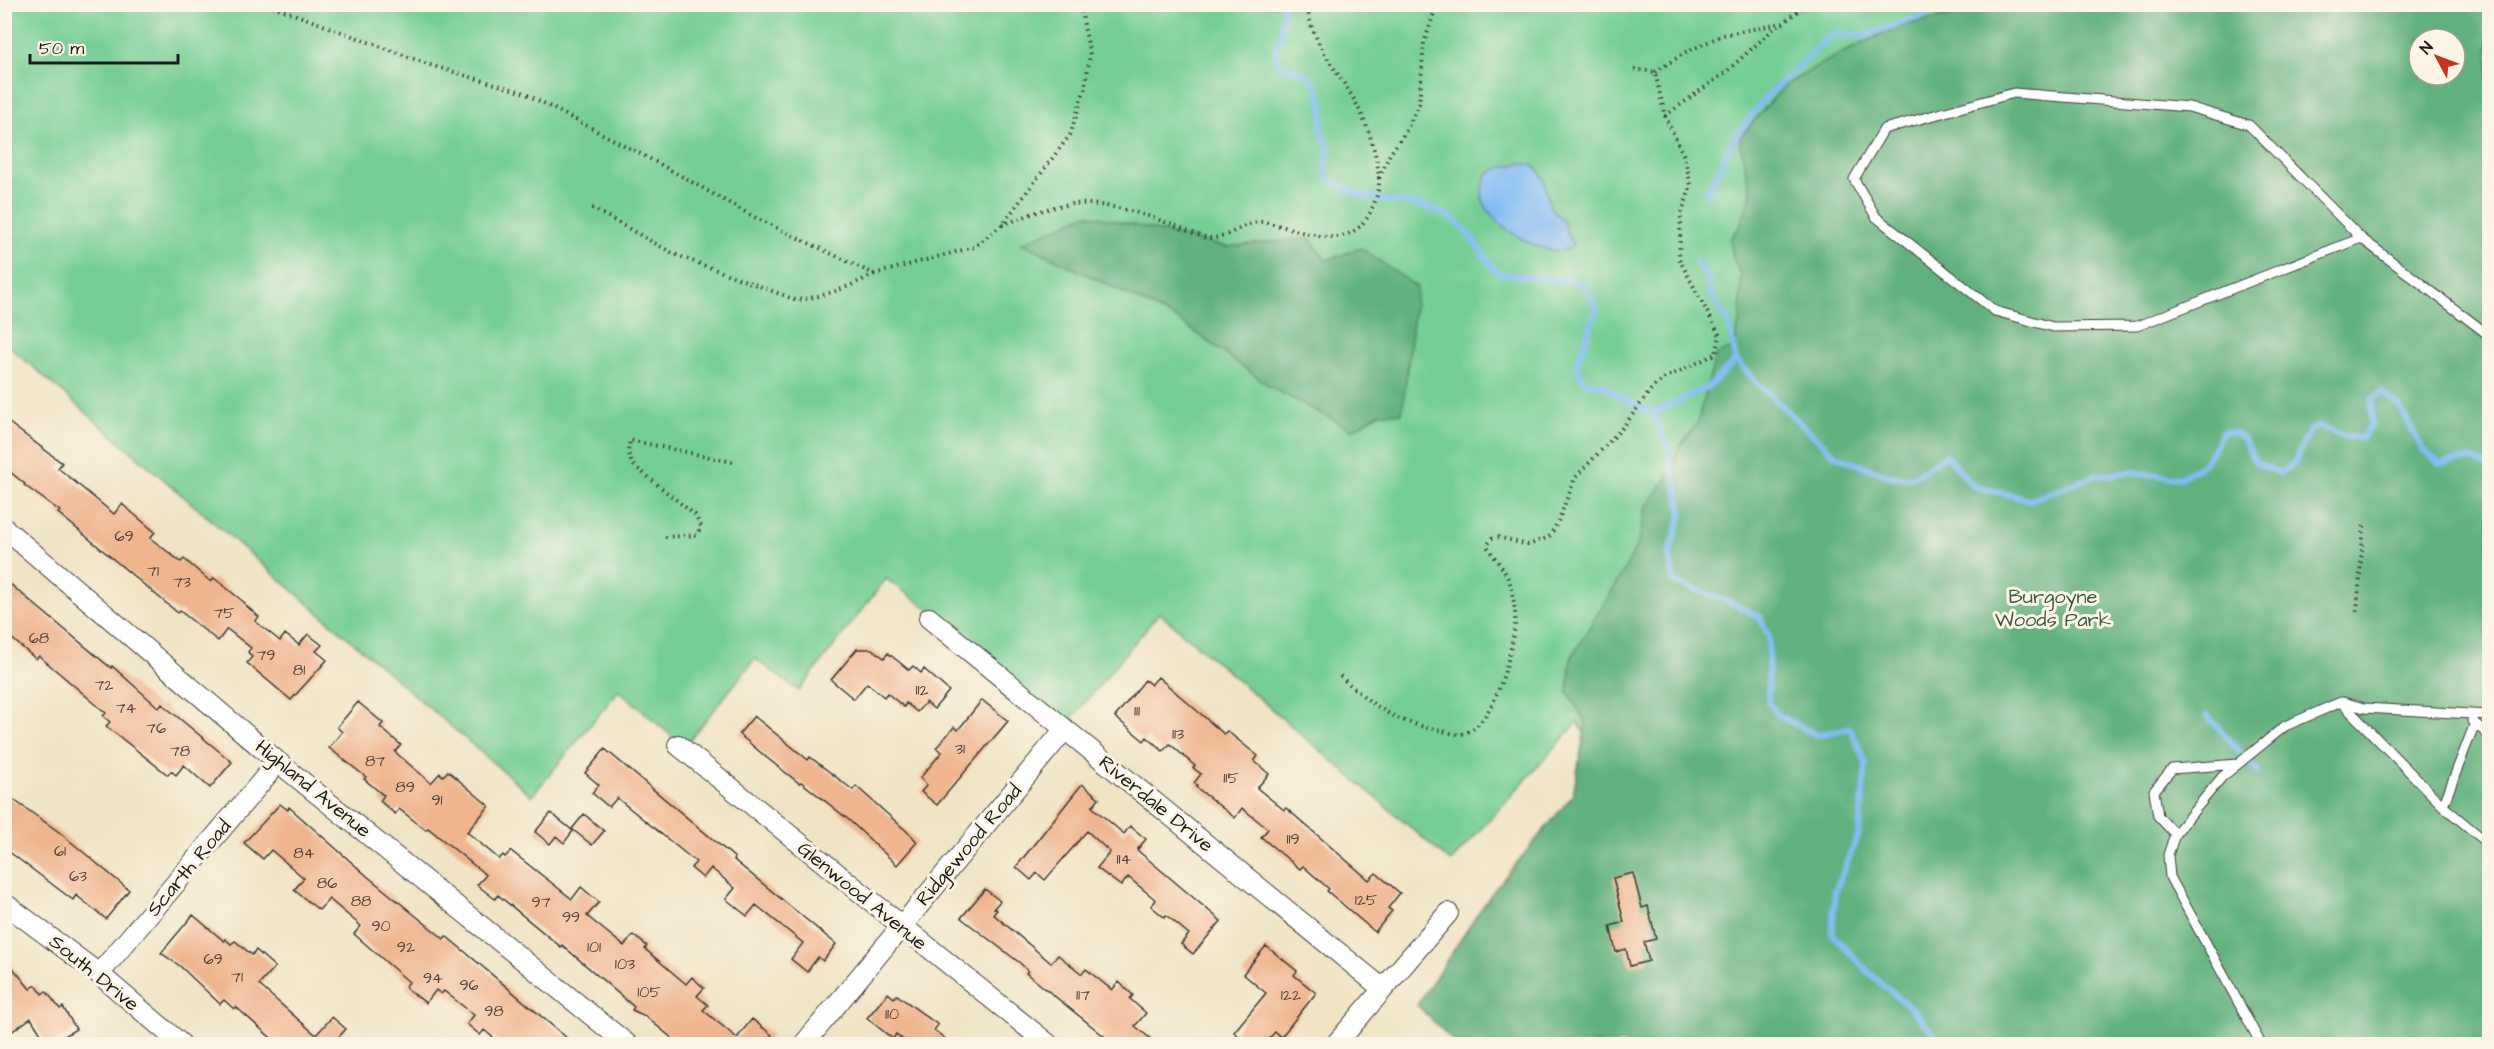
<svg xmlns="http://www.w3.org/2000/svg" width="2494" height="1049" font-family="'Architects Daughter',sans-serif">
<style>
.green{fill:#75ce94;stroke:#487558;stroke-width:1.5;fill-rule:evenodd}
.forest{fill:#60b17e;stroke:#3e664d;stroke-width:1.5;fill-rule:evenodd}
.water{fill:#83bcf4;stroke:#506c88;stroke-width:1.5}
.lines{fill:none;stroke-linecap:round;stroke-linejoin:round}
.stream{stroke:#83bcf4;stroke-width:6}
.building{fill:#eeb58f}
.service-casing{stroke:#3c3a35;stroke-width:11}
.minor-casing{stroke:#3c3a35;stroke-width:22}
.path{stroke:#3c3a35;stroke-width:4;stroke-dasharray:1.5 4.5;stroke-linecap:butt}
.service{stroke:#fff;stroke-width:9}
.minor{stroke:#fff;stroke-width:20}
.labels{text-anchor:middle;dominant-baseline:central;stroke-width:6;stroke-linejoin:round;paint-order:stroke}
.number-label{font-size:16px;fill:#504239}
.park-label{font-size:20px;fill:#3b5a46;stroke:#fcf5e5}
.street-label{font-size:20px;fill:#1c1c1c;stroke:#fcf5e5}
</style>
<rect width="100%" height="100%" fill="#fcf5e5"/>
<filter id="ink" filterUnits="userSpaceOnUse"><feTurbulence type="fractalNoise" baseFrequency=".0167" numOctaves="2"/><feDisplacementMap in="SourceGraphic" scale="12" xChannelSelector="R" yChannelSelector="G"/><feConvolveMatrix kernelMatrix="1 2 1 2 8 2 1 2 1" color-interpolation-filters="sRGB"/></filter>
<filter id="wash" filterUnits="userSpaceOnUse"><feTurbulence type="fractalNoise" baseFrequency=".008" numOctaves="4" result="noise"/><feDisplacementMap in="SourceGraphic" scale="24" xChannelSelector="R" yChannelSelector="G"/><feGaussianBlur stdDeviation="1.35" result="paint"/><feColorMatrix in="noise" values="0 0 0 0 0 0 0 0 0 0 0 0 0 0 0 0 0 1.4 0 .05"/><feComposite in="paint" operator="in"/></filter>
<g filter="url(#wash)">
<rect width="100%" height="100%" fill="#f0e4c5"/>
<path class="green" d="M5,5H2489V1044L1648,849L1578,722L1451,862L1159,613L1064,728L933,612L886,579L799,691L755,659L684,747L619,690L532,796L5,343ZM2419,39H2455V75H2419Z"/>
<path class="forest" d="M2006,5H2489V1044H1456L1417,1005L1491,894L1573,795L1586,723L1568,692L1571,658L1626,567L1639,540L1646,507L1665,481L1680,446L1697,424L1716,354L1734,348L1740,318L1741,276L1733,258L1730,239L1740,226L1751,194L1739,138L1785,85L1836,56L1898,26ZM2419,39H2455V75H2419Z
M1087,214L1226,247L1309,238L1326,260L1361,248L1417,287L1402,413H1380L1353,430L1272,388L1177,319L1022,243Z"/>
<path class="water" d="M1520,163L1533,165L1539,171L1544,179L1550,207L1563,221L1573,246C1549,264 1487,223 1482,197C1481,190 1485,181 1487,174L1496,169Z"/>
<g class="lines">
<path class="stream" d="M1284,4L1281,37L1275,53L1278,64L1307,75L1318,86L1323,110L1321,129L1328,150L1325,174C1361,211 1407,193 1448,216C1472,229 1480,257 1500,274L1571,281L1586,287L1597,309L1576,366L1582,378L1587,383L1602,384L1621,398L1653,413L1666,442L1682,513L1669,555L1674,582L1729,602L1760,617L1769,638L1768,702L1779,716L1817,735L1850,728L1866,763L1859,833L1835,891L1832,934L1868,972L1912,1009L1942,1044
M1706,194L1732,142L1763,100L1832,34L1863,36L1933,12
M1696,262L1708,277L1712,296L1728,320L1736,360
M1653,413L1708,387L1736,360L1754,380L1836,456L1892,477L1912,478L1946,455L1973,486L2030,500L2094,476L2134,472L2180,478L2204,464L2224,431C2244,431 2247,446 2255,462L2280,473L2294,463L2310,430L2319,426L2344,436L2362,438L2371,425L2372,399L2382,392L2400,407L2423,450L2440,464L2471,459L2490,467
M2207,715L2258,772"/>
</g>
<g id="blocks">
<path class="building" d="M4,419L62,463L58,468L114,514L122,504L155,532L150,538L181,562L184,559L211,582L214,578L245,603L244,604L259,617L255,621L280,641L285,634L299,645L308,634L322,645L316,651L327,660L291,700L247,663L252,657L248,652L251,648L227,629L218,641L180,611L178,613L58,513L60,511L24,485L25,484L4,467Z
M4,579L111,668L112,666L159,708L162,704L232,762L210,788L184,765L176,775L171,771L168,775L106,726L110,722L103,716L106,713L39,656L36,659L4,632Z
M857,649H872L884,658L888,653L909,670L913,666L921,673L924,669L949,691L934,709L926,702L917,712L906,703L904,707L887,693L884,697L867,683L854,699L831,680Z
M1158,677L1224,734L1227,731L1258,756L1254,761L1269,774L1257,788L1284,810L1286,808L1369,880L1376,873L1400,893L1388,908L1392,911L1375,932L1327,891L1329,889L1303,866L1300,869L1261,837L1268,829L1242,808L1235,818L1196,787L1197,785L1194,783L1201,774L1193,768L1195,766L1170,744L1163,751L1147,737L1144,741L1115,717L1145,680L1151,685Z
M982,700L1008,721L937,805L921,792L927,785L920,778L942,752L936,748L954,727L958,730Z
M358,702L383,723L380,727L401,745L395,752L431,783L440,773L443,776L448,771L489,806L467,832L499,859L503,855L505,857L511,851L572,899L581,887L599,902L587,916L624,946L633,935L647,946L645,949L686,984L692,977L704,988L697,996L708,1005L703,1010L737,1038L752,1019L772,1035L764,1044H679L645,1016L632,1010L634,1007L562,945L561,947L498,895L495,899L477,885L486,875L428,828L426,830L399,809L395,814L380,801L384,795L382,794L364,779L366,777L329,748L342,732L337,727Z
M754,716L808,760L810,757L853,790L856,786L912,836L917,842L897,865L849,820L801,782L799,783L767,758L739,734Z
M605,749L735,858L734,860L836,944L823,961L818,957L807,972L791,959L803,943L756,905L747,916L726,899L735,888L711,868L703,878L691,868L696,862L617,798L609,807L592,793L599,785L585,773Z
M1082,784L1099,798L1092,807L1124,834L1130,826L1146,839L1137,850L1221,921L1193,954L1181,944L1189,934L1166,915L1164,917L1151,906L1156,900L1128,877L1121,886L1097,868L1110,852L1087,831L1045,880L1037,873L1031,880L1016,867Z
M4,793L59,832L129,890L106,919L76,895L73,900L4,848Z
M280,804L288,810L289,807L367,876L444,939L446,936L464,951L574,1044H501L484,1030L480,1035L467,1024L474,1015L444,991L441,994L436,990L426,1003L405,987L409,982L354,934L361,926L329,899L319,910L294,890L304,878L271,850L263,859L244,843Z
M551,813L573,831L564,843L556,836L550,844L535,832Z
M584,814L604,831L592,845L572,829Z
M1633,873L1642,908L1648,906L1656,939L1644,942L1649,961L1630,966L1626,949L1616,952L1610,926L1624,922L1613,878Z
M985,889L1000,901L994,908L997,910L993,914L1051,963L1058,955L1082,974L1086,969L1112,990L1119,982L1133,995L1130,999L1146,1013L1135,1026L1157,1044H1097L1104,1036L1026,973L1028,971L1020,963L961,918Z
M193,915L224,941L225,939L231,944L235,941L252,955L256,950L275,967L259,985L316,1035L332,1017L346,1029L332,1044H278L236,1007L234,1009L224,1000L220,1004L180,966L161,953Z
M1266,946L1297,971L1294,975L1316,993L1281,1037L1275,1032L1264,1044H1248L1234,1032L1266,993L1243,974Z
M4,957L30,989L36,985L42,994L46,991L60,1009L63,1007L76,1029L52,1044H47L31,1018L4,1037Z
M888,993L894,998L897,995L938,1025L934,1030L952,1044H908L896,1034L893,1039L867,1018Z"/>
</g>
</g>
<g filter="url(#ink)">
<use href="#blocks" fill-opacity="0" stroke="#3c3a35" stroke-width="1.5"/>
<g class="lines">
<defs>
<path id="service" d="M2361,238L2137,326L2053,327L1995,311L1876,217L1854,179L1884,129L2014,93L2189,107L2249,125L2361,238L2490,336
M2343,702L2364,708L2490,715
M2472,721L2490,736
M2443,806L2475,723
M2175,834L2158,816L2154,791L2172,769L2238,764
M2261,1044L2170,877L2168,855L2175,834L2222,777L2285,726L2341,702L2443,806L2490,845"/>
<path id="minor" d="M4,528L278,762L627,1044
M929,618L1383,989
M678,745L1048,1044
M4,903L99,974L181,1044
M99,974L278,762
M804,1044L1065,729
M1336,1044L1448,913"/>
</defs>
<use href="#service" class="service-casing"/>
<use href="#minor" class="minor-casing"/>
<path class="path" d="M267,4L430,65L522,92L658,163L754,217L874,274L974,247L1002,225L1070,135L1085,88L1090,55L1080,4
M1655,72L1686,52L1723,35L1783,23L1807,4
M1665,116L1726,72L1779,24
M1379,178L1390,154L1406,131L1419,104L1424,43L1437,4
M592,208L674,254L796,300C824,297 849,287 874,274
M1002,225C1030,215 1060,201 1090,204C1118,206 1147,215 1173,225C1184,228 1200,238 1212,238C1229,238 1247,220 1263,222C1299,227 1345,258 1370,213C1375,203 1380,189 1379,178C1377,153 1368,127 1357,105C1339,71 1311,45 1307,4
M665,537L697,535L701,526L695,515L632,464L628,452L630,440L737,463
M2357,611L2364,525
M1340,676C1375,707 1392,721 1438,730C1445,731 1454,735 1461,734C1494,730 1512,651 1515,625C1516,614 1514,599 1511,588C1508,571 1495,560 1487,546L1492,538L1498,537L1528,545L1549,537L1558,522L1575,478L1624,426L1653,387L1665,378L1716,354L1720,336L1679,259L1681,216L1691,185L1684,156L1665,116L1655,72L1631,69"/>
<use href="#service" class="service"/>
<use href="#minor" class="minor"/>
</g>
</g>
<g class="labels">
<g class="number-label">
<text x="124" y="536">69</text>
<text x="153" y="571">71</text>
<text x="182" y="582">73</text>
<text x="224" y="613">75</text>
<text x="39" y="638">68</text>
<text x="266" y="655">79</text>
<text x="299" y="670">81</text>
<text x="104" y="685">72</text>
<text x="922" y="690">112</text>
<text x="126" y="708">74</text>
<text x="1137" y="711">111</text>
<text x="156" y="728">76</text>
<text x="1178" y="734">113</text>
<text x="960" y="749">31</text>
<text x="180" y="751">78</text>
<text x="375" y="761">87</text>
<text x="1231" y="778">115</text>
<text x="405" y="787">89</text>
<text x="437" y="800">91</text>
<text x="1293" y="839">119</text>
<text x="60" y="851">61</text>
<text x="304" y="853">84</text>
<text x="1124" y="859">114</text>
<text x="78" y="876">63</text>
<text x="327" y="883">86</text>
<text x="1366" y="900">125</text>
<text x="361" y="901">88</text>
<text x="541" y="902">97</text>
<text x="571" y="917">99</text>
<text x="381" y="926">90</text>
<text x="406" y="947">92</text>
<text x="594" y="947">101</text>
<text x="213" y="959">69</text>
<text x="625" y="964">103</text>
<text x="237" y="977">71</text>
<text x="433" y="978">94</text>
<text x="469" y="985">96</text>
<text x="649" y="992">105</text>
<text x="1083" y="995">117</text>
<text x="1291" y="995">122</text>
<text x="494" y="1011">98</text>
<text x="892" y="1014">110</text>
</g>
<g class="park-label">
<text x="2053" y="597">Burgoyne<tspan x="2053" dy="23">Woods Park</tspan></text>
</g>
<g class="street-label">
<text transform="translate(313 789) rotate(39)">Highland Avenue</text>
<text transform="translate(1156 804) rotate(39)">Riverdale Drive</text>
<text transform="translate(969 845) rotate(-50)">Ridgewood Road</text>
<text transform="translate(189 868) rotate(-50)">Scarth Road</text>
<text transform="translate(862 896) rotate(39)">Glenwood Avenue</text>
<text transform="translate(94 973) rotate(39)">South Drive</text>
</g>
</g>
<rect width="2494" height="1049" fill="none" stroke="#fcf5e5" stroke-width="24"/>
<g transform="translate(2437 57) rotate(311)"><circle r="28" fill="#fcf5e5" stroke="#a29e95" stroke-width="1.5"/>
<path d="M0-4.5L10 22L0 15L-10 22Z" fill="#c8321e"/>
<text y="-9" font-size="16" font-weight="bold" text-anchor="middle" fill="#1c1c1c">N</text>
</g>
<path d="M30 54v9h148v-9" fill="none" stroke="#1c1c1c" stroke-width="3"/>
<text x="39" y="54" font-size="18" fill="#1c1c1c" stroke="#fcf5e5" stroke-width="4.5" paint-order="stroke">50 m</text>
</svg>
